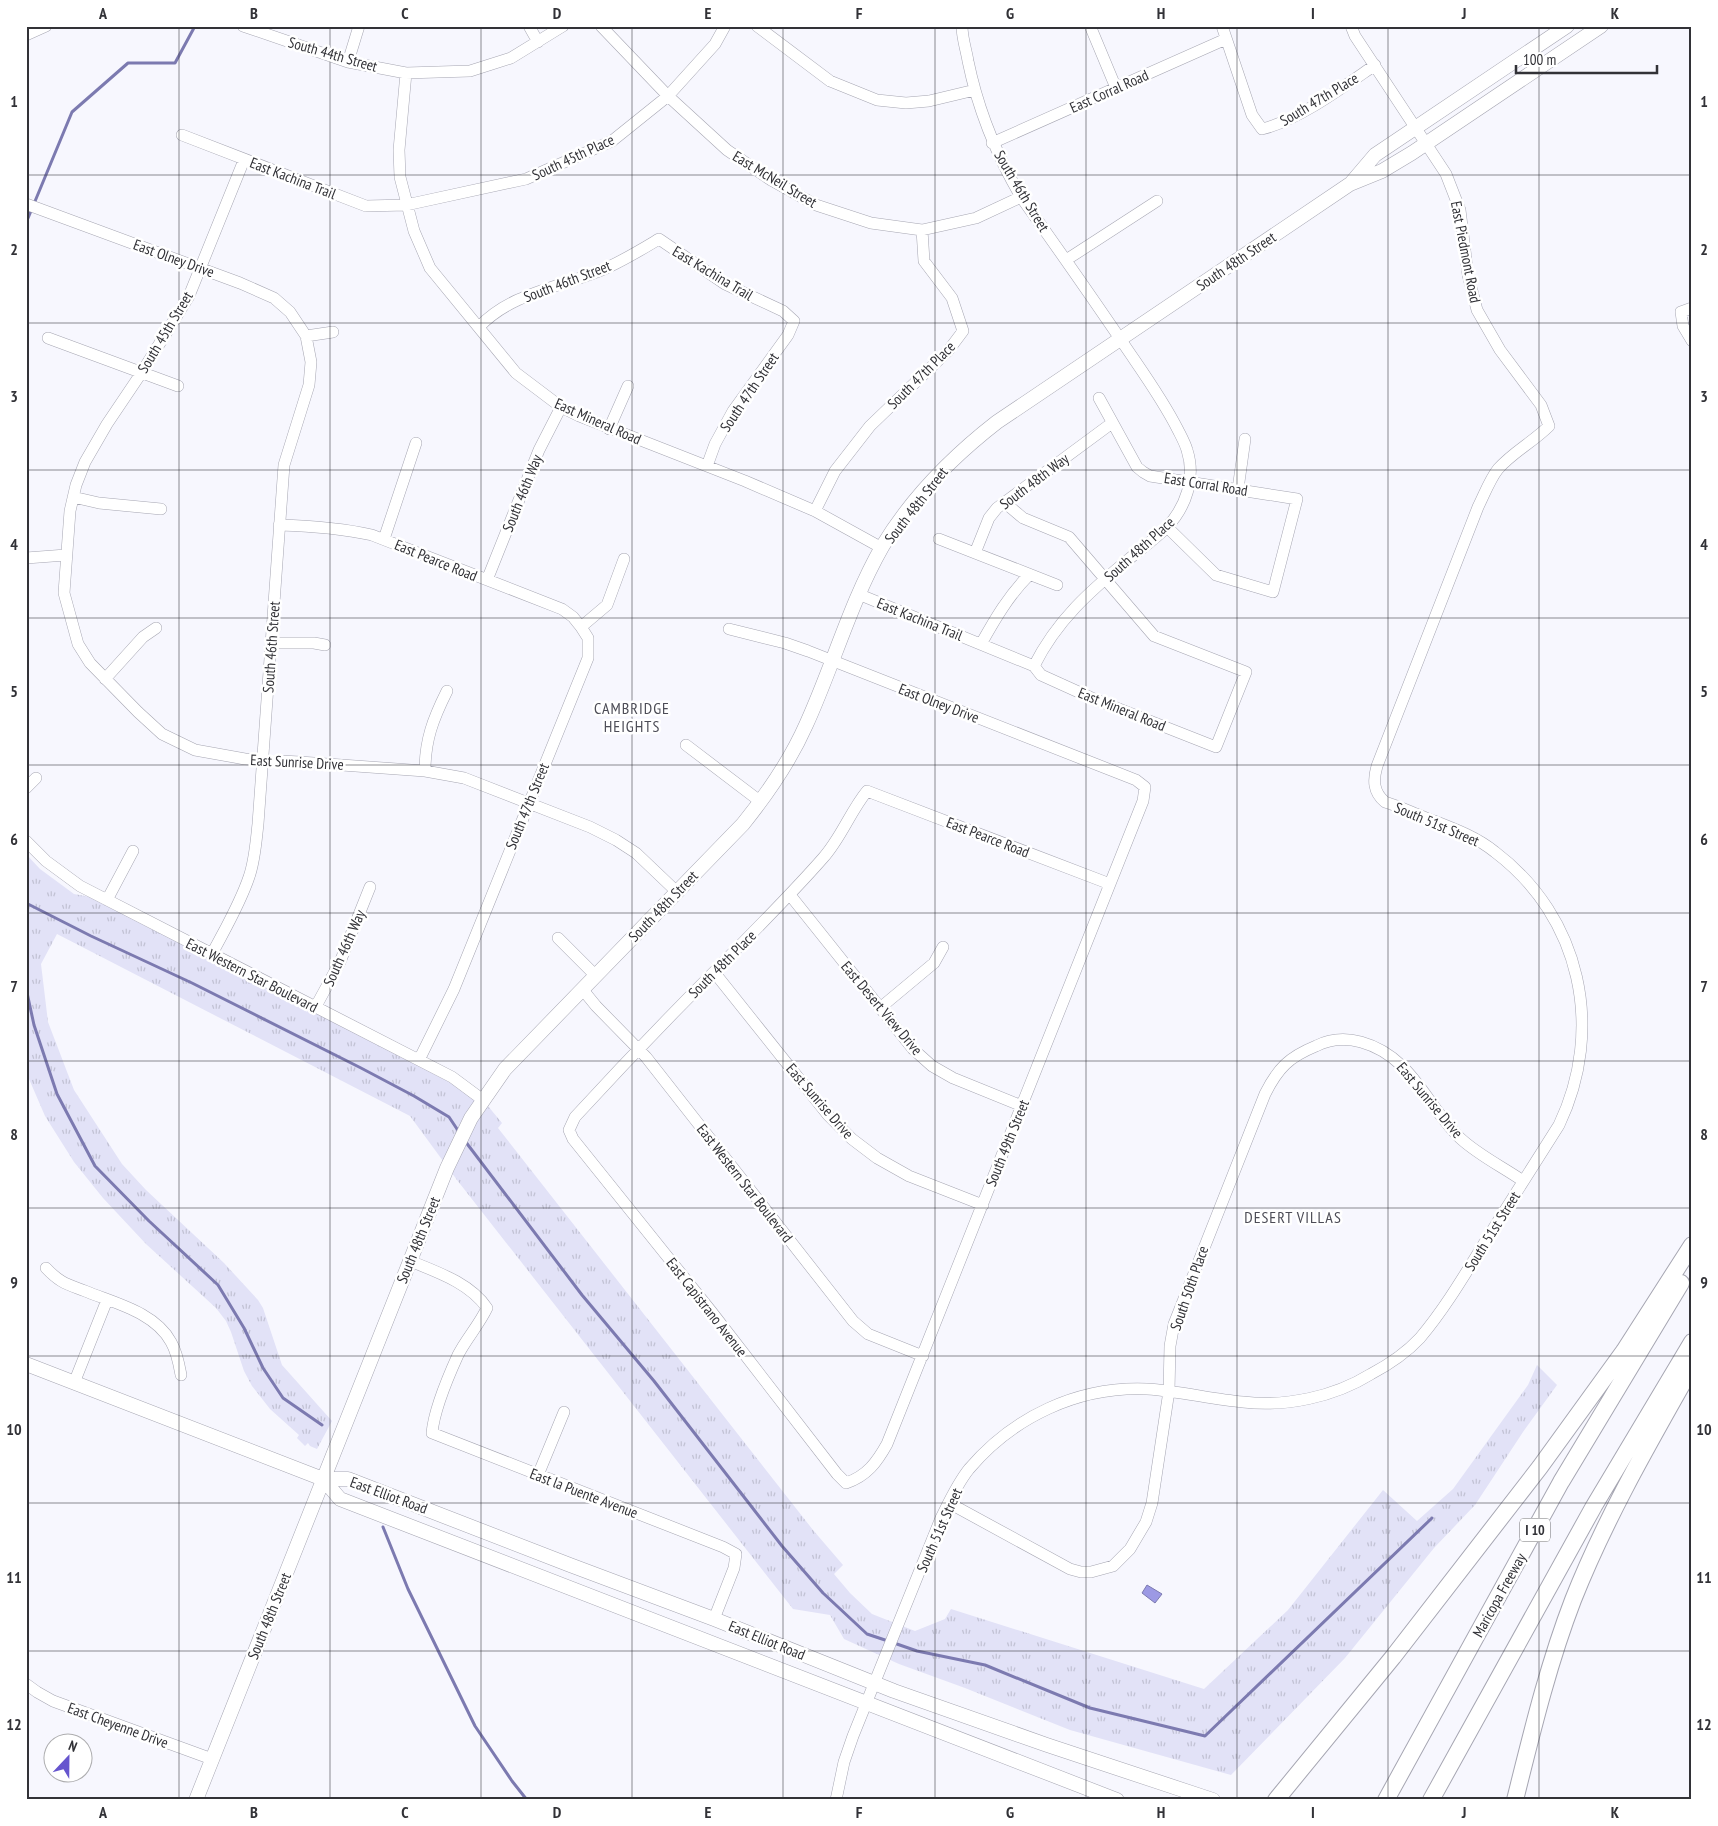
<svg xmlns="http://www.w3.org/2000/svg" width="1718" height="1826" font-family="'PT Sans Narrow',sans-serif">
<style>
.grass{fill:url(#grass-tufts)}
.water{fill:#9c99e4;stroke:#7c7ab0}
.lines{fill:none;stroke-linecap:round;stroke-linejoin:round}
.stream{stroke:#7c7ab0;stroke-width:3}
.minor-casing{stroke:#a6a6b2;stroke-width:12}
.major-casing{stroke:#a6a6b2;stroke-width:15}
.highway-casing{stroke:#a6a6b2;stroke-width:18}
.minor{stroke:#fff;stroke-width:11}
.major{stroke:#fff;stroke-width:14}
.highway{stroke:#fff;stroke-width:16}
.grid{fill:none;stroke:#323237;stroke-width:1;stroke-opacity:0.55}
.labels{text-anchor:middle;dominant-baseline:central;stroke-width:5;stroke-linejoin:round;paint-order:stroke}
.shield{fill:#fff;stroke:#707073;stroke-width:1}
.shield-label{font-size:14px;font-weight:bold;fill:#323237}
.street-label{font-size:15px;fill:#323237;stroke:#fff}
.neighbourhood-label{font-size:16px;letter-spacing:1px;fill:#4c4c56;stroke:#fff}
.neatline{fill:none;stroke:#323237;stroke-width:2}
.grid-label{font-size:16px;text-anchor:middle;font-weight:bold;fill:#323237}
</style>
<defs>
<pattern id="grass-tufts" width="24" height="20" patternUnits="userSpaceOnUse" patternTransform="scale(1.25)"><rect width="24" height="20" fill="#e2e2f7"/><path d="M3 7l-1-3M5 7V3M7 7l1-3M15 17l-1-3M17 17v-4M19 17l1-3" fill="none" stroke="#c2c2d4"/></pattern>
</defs>
<rect width="100%" height="100%" fill="#f7f7fe"/>
<path class="grass" d="M26,854L40,869L74,894L107,900L483,1100L502,1123L498,1128L813,1530L843,1565L834,1574L850,1593L872,1614L915,1631L945,1619L951,1609L1204,1689L1288,1610L1383,1490L1417,1521L1453,1489L1528,1385L1537,1365L1557,1385L1523,1432L1475,1505L1434,1548L1345,1658L1231,1775L1070,1730L965,1688L899,1664L844,1639L830,1615L793,1609L457,1180L410,1116L57,934L41,964L48,1022L74,1090L122,1164L146,1190L224,1263L258,1300L263,1308L282,1365L332,1421L317,1449L310,1446L308,1443L305,1446L297,1438L299,1435L270,1409L252,1386L244,1371L231,1332L226,1321L216,1308L146,1244L103,1198L74,1162L45,1116L26,1072Z"/>
<path class="water" d="M1147,1585L1162,1594L1155,1603L1142,1593Z"/>
<g class="lines">
<path class="stream" d="M26,223L72,112L128,63H175L195,26
M26,903L91,936L192,983L361,1068L414,1096L449,1117L459,1132
M26,923L28,905
M26,988L34,1025L57,1094L95,1166L149,1221L218,1285L244,1328L263,1368L283,1398L322,1425
M465,1141L582,1295L654,1381L782,1546L823,1593L867,1634L888,1641
M383,1527L408,1589L475,1726L512,1781L527,1800
M894,1643L917,1651L985,1665L1090,1708L1205,1736L1432,1518"/>
<defs>
<path id="minor" d="M243,26L348,62L406,73L470,71L511,58L563,26
M529,26L538,42
M601,26L668,96L727,150L771,180L816,205L871,223L922,230L976,218L1021,197
M757,26L830,81L877,100L906,103L929,101L975,90
M962,26C962,38 966,49 968,61C978,110 996,154 1021,197C1056,246 1091,296 1125,346C1144,374 1163,400 1178,430C1181,436 1185,443 1187,450C1196,478 1186,507 1167,527C1155,539 1141,549 1129,559C1090,591 1057,620 1034,666
M1222,26L1252,115L1262,129C1299,120 1343,87 1375,65
M1091,28L1116,88
M26,35L46,26
M348,62L359,26
M406,73L399,150L400,177L414,231L430,268L516,373L561,407L579,416L745,481L815,511L882,548
M182,135L366,206L406,205L526,179L612,141L668,96L715,44L725,26
M992,143L1226,39
M244,160L189,296L142,372L107,424L85,462L76,485L70,511L64,593L78,644L90,663L138,712L162,734L195,750L245,759L300,762L425,771L464,778L590,827L616,840L636,853L677,892
M26,204L240,283L274,298L290,312L306,336L311,362L309,385L284,465L258,824C256,841 255,860 249,877C240,904 225,929 212,954
M1066,260L1157,201
M1692,308L1681,312L1683,326L1692,341
M479,327C510,294 556,288 597,272C618,264 639,251 659,239L725,284L783,311L794,321L788,335L733,411L715,444L707,466
M306,336L333,332
M48,338L178,386
M1099,398L1137,467L1143,472L1150,476L1297,499L1273,592L1216,575L1167,527
M609,429L628,386
M1238,489L1245,439
M73,497L99,503L161,509
M1004,502L1023,518L1069,537L1154,636L1246,672L1216,747L1094,699L1041,675L1034,666
M815,511L835,471L870,426L948,351L963,331L952,298L924,261L922,230
M279,525C311,526 341,528 372,535L562,609L573,617L581,627
M384,539L416,443
M939,539L1057,585
M975,553L989,518L997,508L1112,423
M26,558L66,555
M487,580L539,450L561,407
M858,594L1034,666
M729,629L785,643L808,651L1136,780L1145,787L1143,801L887,1444C877,1462 867,1476 846,1483L837,1474L711,1311L573,1139L569,1130L575,1117C620,1068 665,1021 712,974C749,936 788,898 823,858C841,838 850,812 867,791L1110,884
M271,643H314L325,645
M981,644C995,619 1009,595 1029,575
M105,679L143,637L156,628
M686,745L761,802
M425,771C425,740 433,719 447,691
M26,788L36,778
M26,841L46,861L80,886L452,1077L483,1100
M790,895L913,1049L932,1066L953,1078L1022,1106
M107,900L133,851
M558,938L596,976
M714,972L828,1115L852,1139L877,1158L909,1176L983,1205
M583,990L596,1006L646,1057L853,1321L868,1334L923,1356
M315,1008L340,962L370,887
M880,1008L934,963L943,947
M419,1060L454,989L588,658V638L581,627L607,605L624,559
M410,1261C437,1272 470,1283 487,1308C479,1325 466,1339 458,1355C448,1377 434,1410 432,1433L723,1547L736,1554L734,1568L714,1619
M46,1268C60,1283 67,1284 85,1291C114,1303 155,1312 171,1342C177,1352 179,1364 181,1375
M74,1383L107,1300
M538,1475L564,1412
M949,1503L1070,1569L1081,1572H1091L1113,1566L1130,1549L1146,1522L1152,1503L1169,1391L1170,1346L1174,1324L1265,1094C1278,1068 1289,1057 1316,1046C1330,1039 1346,1038 1361,1042C1412,1056 1426,1105 1460,1138C1478,1155 1503,1167 1523,1181
M26,1684L37,1692L53,1701L212,1759
M836,1800L844,1762L853,1736L941,1518C949,1502 957,1484 969,1469C1013,1417 1078,1386 1147,1389C1179,1391 1211,1399 1243,1402C1286,1407 1334,1397 1371,1374C1388,1365 1407,1352 1420,1338C1447,1306 1468,1269 1490,1234C1513,1198 1536,1161 1559,1125C1605,1029 1581,917 1495,852C1474,835 1449,827 1424,817C1411,812 1398,806 1385,802C1373,792 1373,780 1377,766L1478,507C1484,495 1490,479 1498,469C1513,452 1533,442 1549,426L1541,405L1500,350L1477,310L1468,275L1460,210L1446,174L1355,36L1351,26"/>
<path id="major" d="M1352,182L1375,155L1567,26
M26,1364L323,1479H348L570,1565L714,1619L894,1691L1047,1745L1213,1800
M323,1479L340,1499L1117,1800
M196,1800L447,1168L471,1118L505,1069L743,824C768,793 790,761 806,725C833,666 850,603 882,547C912,497 952,457 997,422L1350,184L1382,171L1412,153L1601,26"/>
<path id="highway" d="M1276,1800L1393,1657L1540,1467L1624,1351L1692,1245
M1386,1800L1561,1482L1681,1283
M1431,1800L1594,1506L1692,1342
M1515,1800C1532,1732 1548,1665 1573,1600C1605,1519 1649,1443 1692,1367"/>
</defs>
<use href="#minor" class="minor-casing"/>
<use href="#major" class="major-casing"/>
<use href="#highway" class="highway-casing"/>
<use href="#minor" class="minor"/>
<use href="#major" class="major"/>
<use href="#highway" class="highway"/>
</g>
<path class="grid" d="M179,26V1800M330,26V1800M481,26V1800M632,26V1800M783,26V1800M935,26V1800M1086,26V1800M1237,26V1800M1388,26V1800M1539,26V1800M26,175H1692M26,323H1692M26,470H1692M26,618H1692M26,765H1692M26,913H1692M26,1061H1692M26,1208H1692M26,1356H1692M26,1503H1692M26,1651H1692"/>
<g class="labels">
<rect class="shield" x="1520" y="1518.5" width="30" height="23" rx="4"/>
<g class="shield-label">
<text x="1535" y="1530">I 10</text>
</g>
<g class="street-label">
<text transform="translate(333 54) rotate(16)">South 44th Street</text>
<text transform="translate(1109 91) rotate(-24)">East Corral Road</text>
<text transform="translate(1319 99) rotate(-31)">South 47th Place</text>
<text transform="translate(573 157) rotate(-25)">South 45th Place</text>
<text transform="translate(293 178) rotate(21)">East Kachina Trail</text>
<text transform="translate(775 179) rotate(31)">East McNeil Street</text>
<text transform="translate(1022 191) rotate(59)">South 46th Street</text>
<text transform="translate(1466 252) rotate(79)">East Piedmont Road</text>
<text transform="translate(174 258) rotate(20)">East Olney Drive</text>
<text transform="translate(1236 261) rotate(-34)">South 48th Street</text>
<text transform="translate(713 273) rotate(31)">East Kachina Trail</text>
<text transform="translate(567 281) rotate(-21)">South 46th Street</text>
<text transform="translate(165 332) rotate(-59)">South 45th Street</text>
<text transform="translate(921 375) rotate(-45)">South 47th Place</text>
<text transform="translate(749 392) rotate(-56)">South 47th Street</text>
<text transform="translate(598 421) rotate(24)">East Mineral Road</text>
<text transform="translate(1034 481) rotate(-37)">South 48th Way</text>
<text transform="translate(1206 484) rotate(9)">East Corral Road</text>
<text transform="translate(522 493) rotate(-68)">South 46th Way</text>
<text transform="translate(916 505) rotate(-52)">South 48th Street</text>
<text transform="translate(1139 549) rotate(-42)">South 48th Place</text>
<text transform="translate(436 560) rotate(22)">East Pearce Road</text>
<text transform="translate(920 619) rotate(22)">East Kachina Trail</text>
<text transform="translate(271 647) rotate(-86)">South 46th Street</text>
<text transform="translate(939 703) rotate(21)">East Olney Drive</text>
<text transform="translate(1122 709) rotate(22)">East Mineral Road</text>
<text transform="translate(297 762) rotate(3)">East Sunrise Drive</text>
<text transform="translate(527 806) rotate(-68)">South 47th Street</text>
<text transform="translate(1437 824) rotate(23)">South 51st Street</text>
<text transform="translate(988 837) rotate(21)">East Pearce Road</text>
<text transform="translate(663 906) rotate(-46)">South 48th Street</text>
<text transform="translate(344 948) rotate(-66)">South 46th Way</text>
<text transform="translate(722 964) rotate(-45)">South 48th Place</text>
<text transform="translate(252 975) rotate(27)">East Western Star Boulevard</text>
<text transform="translate(882 1008) rotate(50)">East Desert View Drive</text>
<text transform="translate(1430 1100) rotate(50)">East Sunrise Drive</text>
<text transform="translate(820 1101) rotate(49)">East Sunrise Drive</text>
<text transform="translate(1007 1143) rotate(-68)">South 49th Street</text>
<text transform="translate(745 1183) rotate(52)">East Western Star Boulevard</text>
<text transform="translate(1492 1231) rotate(-58)">South 51st Street</text>
<text transform="translate(418 1240) rotate(-68)">South 48th Street</text>
<text transform="translate(1189 1288) rotate(-71)">South 50th Place</text>
<text transform="translate(707 1307) rotate(52)">East Capistrano Avenue</text>
<text transform="translate(584 1493) rotate(21)">East la Puente Avenue</text>
<text transform="translate(389 1495) rotate(20)">East Elliot Road</text>
<text transform="translate(939 1530) rotate(-66)">South 51st Street</text>
<text transform="translate(1499 1595) rotate(-61)">Maricopa Freeway</text>
<text transform="translate(269 1616) rotate(-68)">South 48th Street</text>
<text transform="translate(767 1640) rotate(22)">East Elliot Road</text>
<text transform="translate(118 1725) rotate(20)">East Cheyenne Drive</text>
</g>
<g class="neighbourhood-label">
<text x="632" y="708">CAMBRIDGE<tspan x="632" dy="18">HEIGHTS</tspan></text>
<text x="1293" y="1217">DESERT VILLAS</text>
</g>
</g>
<rect width="1718" height="1826" fill="none" stroke="#ffffff" stroke-width="55"/>
<g transform="translate(68 1758) rotate(22)"><circle r="24" fill="#ffffff" stroke="#adadaf"/>
<path d="M0-4L9 19L0 12L-9 19Z" fill="#6655ce"/>
<text y="-8" font-size="14" font-weight="bold" text-anchor="middle" fill="#323237">N</text>
</g>
<path d="M1516 65v8h141v-8" fill="none" stroke="#323237" stroke-width="2.5"/>
<text x="1523" y="65" font-size="15" fill="#323237" stroke="#ffffff" stroke-width="4" paint-order="stroke">100 m</text>
<rect x="28" y="28" width="1662" height="1770" class="neatline"/>
<g class="grid-label">
<text x="103" y="19">A</text>
<text x="254" y="19">B</text>
<text x="405" y="19">C</text>
<text x="557" y="19">D</text>
<text x="708" y="19">E</text>
<text x="859" y="19">F</text>
<text x="1010" y="19">G</text>
<text x="1161" y="19">H</text>
<text x="1313" y="19">I</text>
<text x="1464" y="19">J</text>
<text x="1615" y="19">K</text>
<text x="14" y="107">1</text>
<text x="1704" y="107">1</text>
<text x="14" y="255">2</text>
<text x="1704" y="255">2</text>
<text x="14" y="402">3</text>
<text x="1704" y="402">3</text>
<text x="14" y="550">4</text>
<text x="1704" y="550">4</text>
<text x="14" y="697">5</text>
<text x="1704" y="697">5</text>
<text x="14" y="845">6</text>
<text x="1704" y="845">6</text>
<text x="14" y="992">7</text>
<text x="1704" y="992">7</text>
<text x="14" y="1140">8</text>
<text x="1704" y="1140">8</text>
<text x="14" y="1288">9</text>
<text x="1704" y="1288">9</text>
<text x="14" y="1435">10</text>
<text x="1704" y="1435">10</text>
<text x="14" y="1583">11</text>
<text x="1704" y="1583">11</text>
<text x="14" y="1730">12</text>
<text x="1704" y="1730">12</text>
<text x="103" y="1818">A</text>
<text x="254" y="1818">B</text>
<text x="405" y="1818">C</text>
<text x="557" y="1818">D</text>
<text x="708" y="1818">E</text>
<text x="859" y="1818">F</text>
<text x="1010" y="1818">G</text>
<text x="1161" y="1818">H</text>
<text x="1313" y="1818">I</text>
<text x="1464" y="1818">J</text>
<text x="1615" y="1818">K</text>
</g>
</svg>
